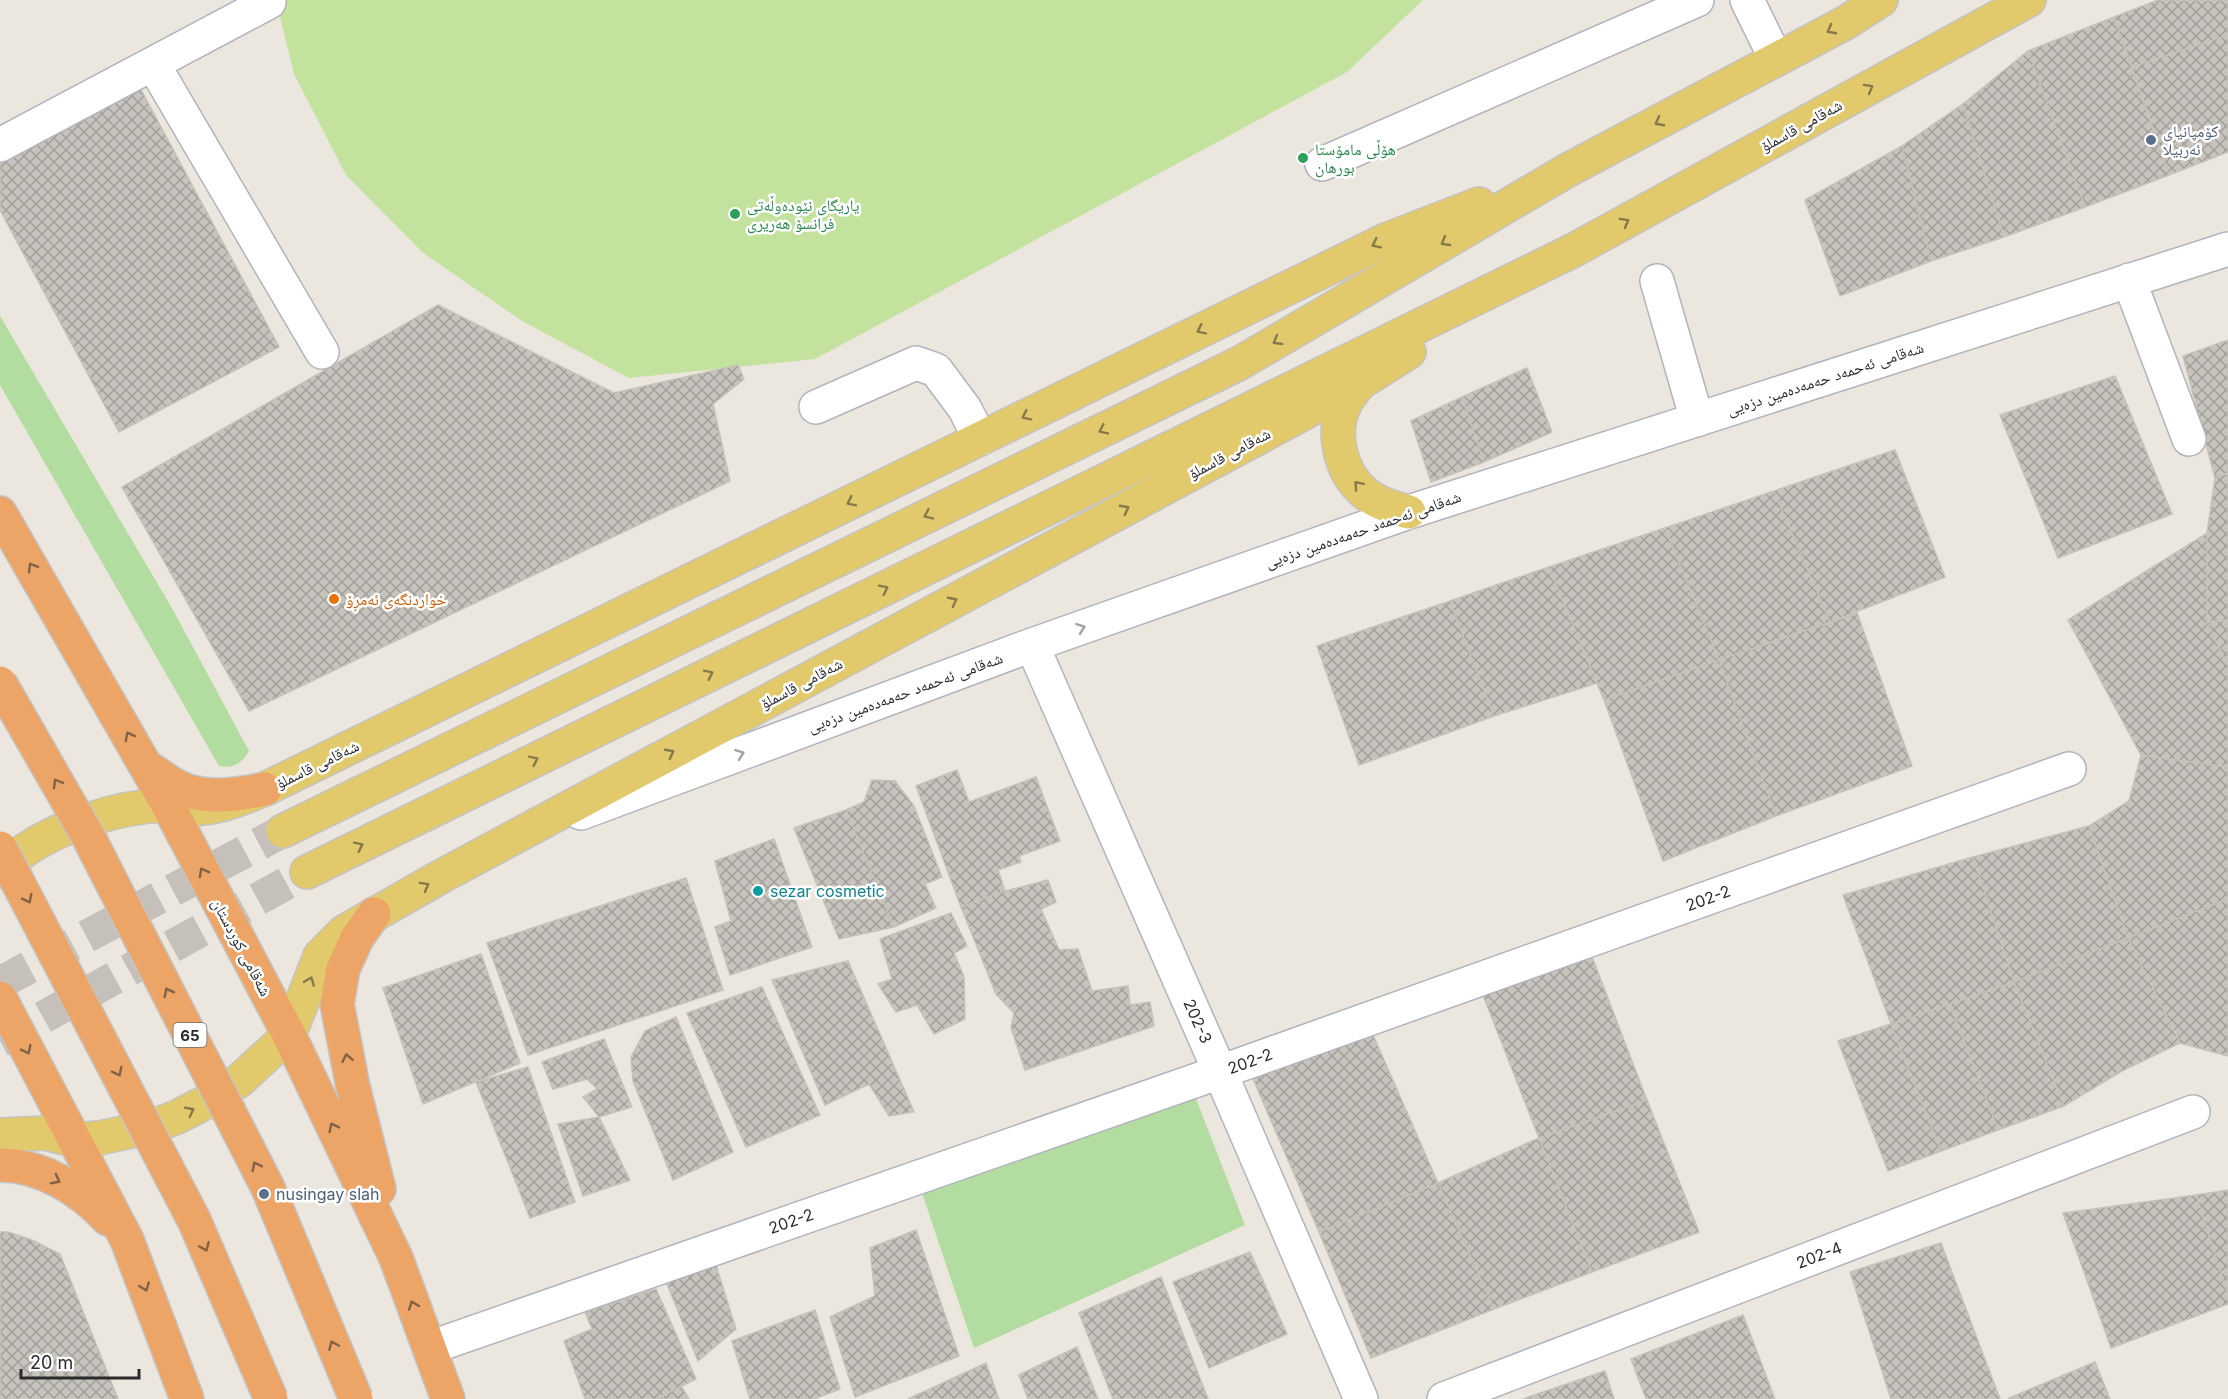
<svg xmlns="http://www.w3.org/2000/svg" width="2228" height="1399" font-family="Inter,'Noto Naskh Arabic',sans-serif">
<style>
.green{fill:#b3dca0}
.pitch{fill:#c3e29d}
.building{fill:url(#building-cross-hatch);stroke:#c6c2b8;stroke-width:1.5}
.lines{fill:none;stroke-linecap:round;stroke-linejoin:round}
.major-tunnel{stroke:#c5c1ba;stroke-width:33;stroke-dasharray:33 16;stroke-linecap:butt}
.minor-casing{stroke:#b2b4bd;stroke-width:36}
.major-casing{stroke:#c4c4c4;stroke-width:36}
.highway-casing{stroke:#c4c4c4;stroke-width:36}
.minor{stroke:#fff;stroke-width:33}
.major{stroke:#e2ca6c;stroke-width:33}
.highway{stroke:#eda567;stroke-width:33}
.highway-bridge-casing{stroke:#c4c4c4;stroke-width:36;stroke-linecap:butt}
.highway-bridge{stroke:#eda567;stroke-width:33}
.oneway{stroke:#867a4c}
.oneway2{stroke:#826246}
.oneway3{stroke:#a0a0a0}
.service-dot{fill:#5c6f8a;stroke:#fff;stroke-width:2}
.leisure-dot{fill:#2e9e5b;stroke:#fff;stroke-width:2}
.food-dot{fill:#e8710a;stroke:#fff;stroke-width:2}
.culture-dot{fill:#0f9aa8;stroke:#fff;stroke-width:2}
.labels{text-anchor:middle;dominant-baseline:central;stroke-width:5;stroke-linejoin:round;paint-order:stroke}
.shield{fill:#fff;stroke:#6b6b6b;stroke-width:1.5}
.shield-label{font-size:15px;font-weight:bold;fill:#2b2b2b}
.street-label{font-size:16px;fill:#2b2b2b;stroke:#fff}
.service-label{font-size:16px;fill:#4e5e75;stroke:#fff;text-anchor:start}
.leisure-label{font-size:16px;fill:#27864d;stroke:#fff;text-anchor:start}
.food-label{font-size:16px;fill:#c56008;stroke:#fff;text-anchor:start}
.culture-label{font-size:16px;fill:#0d838f;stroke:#fff;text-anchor:start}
</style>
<defs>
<pattern id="building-cross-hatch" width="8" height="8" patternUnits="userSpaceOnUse" patternTransform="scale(1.5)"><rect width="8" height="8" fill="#c7c4bd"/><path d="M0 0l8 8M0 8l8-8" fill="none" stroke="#a29f9a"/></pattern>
</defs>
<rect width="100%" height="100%" fill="#ebe6de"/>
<path class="green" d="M0,316L173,610L249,751C242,763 234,769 219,766L0,385Z
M1193,1091L1245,1225L974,1348L917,1178Z"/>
<path class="pitch" d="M276,0H1423L1347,72L815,359L629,378L522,321L422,252L346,175L294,74Z"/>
<path class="building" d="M2158,0H2228V35L2132,67L2114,17Z
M2114,17L2169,175L2085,207L2028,51Z
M2228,35V152L2169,175L2132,67Z
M2028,51L2085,207L2004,237L1963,104Z
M139,86L279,347L119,432L0,210V160Z
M1963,104L2004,237L1931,261L1902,146Z
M1902,146L1931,261L1840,296L1805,200Z
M438,305L614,393L738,365L744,379L713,404L730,481L249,711L122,487Z
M2228,340V473L2215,478L2183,356Z
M1527,368L1552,432L1484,462L1462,397Z
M2115,376L2172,514L2058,558L2000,415Z
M1462,397L1484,462L1431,482L1411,421Z
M1895,450L1945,577L1830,622L1774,491Z
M2228,473V620L2207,622V533L2215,478Z
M1774,491L1830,622L1719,660L1665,528Z
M1665,528L1719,660L1604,700L1549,567Z
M2207,533V622L2228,666V767L2141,755L2068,620Z
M1549,567L1597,683L1494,716L1450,601Z
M1450,601L1494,716L1359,765L1317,646Z
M1857,613L1912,766L1776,816L1719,660Z
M2228,620V666L2207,622Z
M1719,660L1776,816L1663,861L1604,700Z
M2141,755L2228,767V899L2128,938L2089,826L2129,801Z
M957,770L969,802L1036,777L1060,841L1019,856L1021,862L998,870L1005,891L961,907L916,786Z
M872,780L895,781L914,806L942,877L925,884L936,908L894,927L846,810L864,802Z
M846,810L894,927L839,939L794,828Z
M2089,826L2128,938L2014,982L1973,857Z
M774,839L812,947L730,975L715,927L731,921L715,861Z
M1973,857L2014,982L1891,1024L1843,895Z
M686,878L723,990L528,1055L487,943Z
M1048,880L1056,902L1041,909L1059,950L1078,949L1092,991L1128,986L1130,1005L1150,1002L1154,1026L1025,1070L1011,1028L1014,1013L996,994L961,907L1005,891Z
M2228,899V1056L2180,1043L2128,938Z
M951,913L967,946L954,953L964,977L965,1019L934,1034L917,1005L896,1012L878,984L892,979L880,939Z
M2128,938L2180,1043L2122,1071L2064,1106L2014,982Z
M1589,949L1647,1100L1539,1138L1481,990Z
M481,954L520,1063L423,1104L383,988Z
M848,961L914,1112L889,1116L869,1084L825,1105L772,980Z
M2014,982L2064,1106L1998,1130L1950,1004Z
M762,987L820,1115L746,1147L687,1013Z
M1950,1004L1998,1130L1941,1151L1891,1024Z
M676,1017L733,1152L673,1180L633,1081L631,1057L645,1031Z
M1891,1024L1941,1151L1888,1171L1838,1041Z
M1370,1028L1438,1183L1319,1232L1251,1074Z
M604,1039L632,1107L599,1117L583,1097L597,1089L587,1079L553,1089L542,1062Z
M528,1067L575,1202L530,1218L476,1082Z
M1647,1100L1699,1232L1592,1272L1539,1138Z
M599,1117L630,1180L583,1196L558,1124Z
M1539,1138L1592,1272L1494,1309L1438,1183Z
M1438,1183L1494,1309L1371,1358L1319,1232Z
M2228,1190V1295L2196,1195Z
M2196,1195L2228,1295V1304L2111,1348L2063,1213Z
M916,1230L959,1356L855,1397L830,1317L875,1296L870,1248Z
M0,1232H8L32,1240L60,1254L118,1399H0Z
M1941,1243L2000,1399H1891L1850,1272Z
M1250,1252L1287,1334L1209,1368L1173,1282Z
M714,1259L736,1329L698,1361L665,1279Z
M1161,1277L1208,1399H1113L1079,1313Z
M656,1289L696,1379L656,1399H585L564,1341L592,1329L585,1312Z
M815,1310L840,1389L814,1399H750L732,1341Z
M1743,1315L1775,1399H1646L1631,1359Z
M1077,1347L1098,1399H1028L1019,1375Z
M2095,1362L2110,1399H2009V1398Z
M986,1363L999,1399H908Z
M1605,1371L1614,1399H1523Z
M681,1386L689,1399H657Z"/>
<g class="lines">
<path class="major-tunnel" d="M0,983L283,831
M0,1041L307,872"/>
<defs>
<path id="minor" d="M1747,0L1776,59
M153,64L322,352
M0,145L269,2L268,0
M1322,164L1697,0
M2129,280L2189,439
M1657,281L1697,420
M816,407L916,363L936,370L965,409L980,439
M1032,645L1220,1072L1361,1399
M581,813L1032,645L1409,512L2228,249
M429,1348L1220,1072L2069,769
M1444,1399L2193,1112"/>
<path id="major" d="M1360,383C1355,389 1350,395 1346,402C1330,432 1340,473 1366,494C1379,504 1394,508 1409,512
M283,831L1240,363L1568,170L1845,23L1881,0
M0,871C36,834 99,812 149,806C165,805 176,810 190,809C217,809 241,799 265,789L1386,240L1479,204
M307,872L1574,250L2029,0
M0,1135L45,1133L73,1140L99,1138L151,1127L177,1117L210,1100L240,1080L289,1035L320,956L344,932L442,876L1360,383L1409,352"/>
<path id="highway" d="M0,513L168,805L289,1035L396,1258L448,1399
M146,766C156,773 167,781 178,787C205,800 237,795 265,789
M374,914L357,938L343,969L337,1004L353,1087L379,1189
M0,998L127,1240L187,1399
M0,1165C41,1165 80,1189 108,1219"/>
</defs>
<use href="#minor" class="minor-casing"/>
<use href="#major" class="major-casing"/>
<use href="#highway" class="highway-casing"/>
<use href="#minor" class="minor"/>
<use href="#major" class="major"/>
<use href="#highway" class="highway"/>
<defs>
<path id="highway-bridge" d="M0,683L89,838L268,1188L356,1399
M0,848L194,1220L271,1399"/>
</defs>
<use href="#highway-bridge" class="highway-bridge-casing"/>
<use href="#highway-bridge" class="highway-bridge"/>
</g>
<defs><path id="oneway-chevron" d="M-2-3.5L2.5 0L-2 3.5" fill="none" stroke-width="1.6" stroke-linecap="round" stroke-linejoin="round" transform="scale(1.5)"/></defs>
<g class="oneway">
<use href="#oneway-chevron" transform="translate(1831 30) rotate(152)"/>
<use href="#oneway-chevron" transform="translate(1869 88) rotate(-29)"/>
<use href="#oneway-chevron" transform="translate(1659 122) rotate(152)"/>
<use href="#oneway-chevron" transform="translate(1625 222) rotate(-29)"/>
<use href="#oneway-chevron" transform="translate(1445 242) rotate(150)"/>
<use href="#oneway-chevron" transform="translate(1376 244) rotate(154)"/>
<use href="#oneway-chevron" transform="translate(1201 330) rotate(154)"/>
<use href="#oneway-chevron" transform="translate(1277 341) rotate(150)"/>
<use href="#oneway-chevron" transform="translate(1026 416) rotate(154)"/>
<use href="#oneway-chevron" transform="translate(1103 430) rotate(154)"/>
<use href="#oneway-chevron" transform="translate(1358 485) rotate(-131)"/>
<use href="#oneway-chevron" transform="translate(851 502) rotate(154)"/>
<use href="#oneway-chevron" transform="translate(1125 509) rotate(-28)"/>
<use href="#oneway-chevron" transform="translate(928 515) rotate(154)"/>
<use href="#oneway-chevron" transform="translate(884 589) rotate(-26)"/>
<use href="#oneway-chevron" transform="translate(953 601) rotate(-28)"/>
<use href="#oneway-chevron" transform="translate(709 674) rotate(-26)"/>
<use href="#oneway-chevron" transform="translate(670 753) rotate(-28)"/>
<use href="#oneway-chevron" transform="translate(534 760) rotate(-26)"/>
<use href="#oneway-chevron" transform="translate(359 846) rotate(-26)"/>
<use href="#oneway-chevron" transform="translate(425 886) rotate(-29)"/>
<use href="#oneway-chevron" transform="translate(310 981) rotate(-68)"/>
<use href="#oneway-chevron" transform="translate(190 1111) rotate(-27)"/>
</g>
<g class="oneway2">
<use href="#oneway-chevron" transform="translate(32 567) rotate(-120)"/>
<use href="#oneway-chevron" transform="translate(129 736) rotate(-119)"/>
<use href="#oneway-chevron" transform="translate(57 783) rotate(-120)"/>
<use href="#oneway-chevron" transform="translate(203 872) rotate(-118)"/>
<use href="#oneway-chevron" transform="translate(28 899) rotate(63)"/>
<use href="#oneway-chevron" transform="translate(168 992) rotate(-117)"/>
<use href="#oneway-chevron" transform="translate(27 1050) rotate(63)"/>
<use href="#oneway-chevron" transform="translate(347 1058) rotate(-101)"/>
<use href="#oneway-chevron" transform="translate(118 1072) rotate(63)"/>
<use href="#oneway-chevron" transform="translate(333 1127) rotate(-116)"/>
<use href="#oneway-chevron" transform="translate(256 1166) rotate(-117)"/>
<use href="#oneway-chevron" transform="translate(56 1180) rotate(28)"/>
<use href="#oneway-chevron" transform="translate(205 1247) rotate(67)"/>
<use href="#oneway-chevron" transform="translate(145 1287) rotate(69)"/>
<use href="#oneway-chevron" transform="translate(413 1305) rotate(-110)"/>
<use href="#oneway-chevron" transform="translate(333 1345) rotate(-113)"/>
</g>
<g class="oneway3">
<use href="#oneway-chevron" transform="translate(1081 628) rotate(-20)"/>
<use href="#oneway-chevron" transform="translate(740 754) rotate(-20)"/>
</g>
<g class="service-dot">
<circle cx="2151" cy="140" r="6"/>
<circle cx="264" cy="1194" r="6"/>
</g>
<g class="leisure-dot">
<circle cx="1303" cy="158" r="6"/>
<circle cx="735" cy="214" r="6"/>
</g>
<circle class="food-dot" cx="334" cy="599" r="6"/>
<circle class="culture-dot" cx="758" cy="891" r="6"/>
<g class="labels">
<rect class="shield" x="173.5" y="1023" width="33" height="24" rx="4.5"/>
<g class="shield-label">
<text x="190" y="1035">65</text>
</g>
<g class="street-label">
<text transform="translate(1801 125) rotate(-29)">شەقامی قاسملۆ</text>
<text transform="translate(1825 378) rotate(-18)">شەقامی ئەحمەد حەمەدەمین دزەیی</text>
<text transform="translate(1229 453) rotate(-28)">شەقامی قاسملۆ</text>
<text transform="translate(1363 529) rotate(-19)">شەقامی ئەحمەد حەمەدەمین دزەیی</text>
<text transform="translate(801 683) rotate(-28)">شەقامی قاسملۆ</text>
<text transform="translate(905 692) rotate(-20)">شەقامی ئەحمەد حەمەدەمین دزەیی</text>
<text transform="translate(317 764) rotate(-26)">شەقامی قاسملۆ</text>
<text transform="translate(1708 898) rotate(-20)">202-2</text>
<text transform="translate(242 947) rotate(62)">شەقامی کوردستان</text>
<text transform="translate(1198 1021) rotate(66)">202-3</text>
<text transform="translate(1250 1061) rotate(-20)">202-2</text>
<text transform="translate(791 1221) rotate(-19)">202-2</text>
<text transform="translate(1819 1255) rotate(-21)">202-4</text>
</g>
<g class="service-label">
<text x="2163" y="131">کۆمپانیای<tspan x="2163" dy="18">ئەربیلا</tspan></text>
<text x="276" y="1194">nusingay slah</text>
</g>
<g class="leisure-label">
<text x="1315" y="149">هۆڵی مامۆستا<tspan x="1315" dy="18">بورهان</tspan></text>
<text x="747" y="205">یاریگای نێودەوڵەتی<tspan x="747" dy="18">فرانسۆ هەریری</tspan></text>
</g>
<g class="food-label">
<text x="346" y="599">خواردنگەی ئەمڕۆ</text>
</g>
<g class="culture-label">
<text x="770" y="891">sezar cosmetic</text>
</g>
</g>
<path d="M21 1369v9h118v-9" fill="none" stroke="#2b2b2b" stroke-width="3"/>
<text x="30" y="1369" font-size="18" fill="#2b2b2b" stroke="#ffffff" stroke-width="4.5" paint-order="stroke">20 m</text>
</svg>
